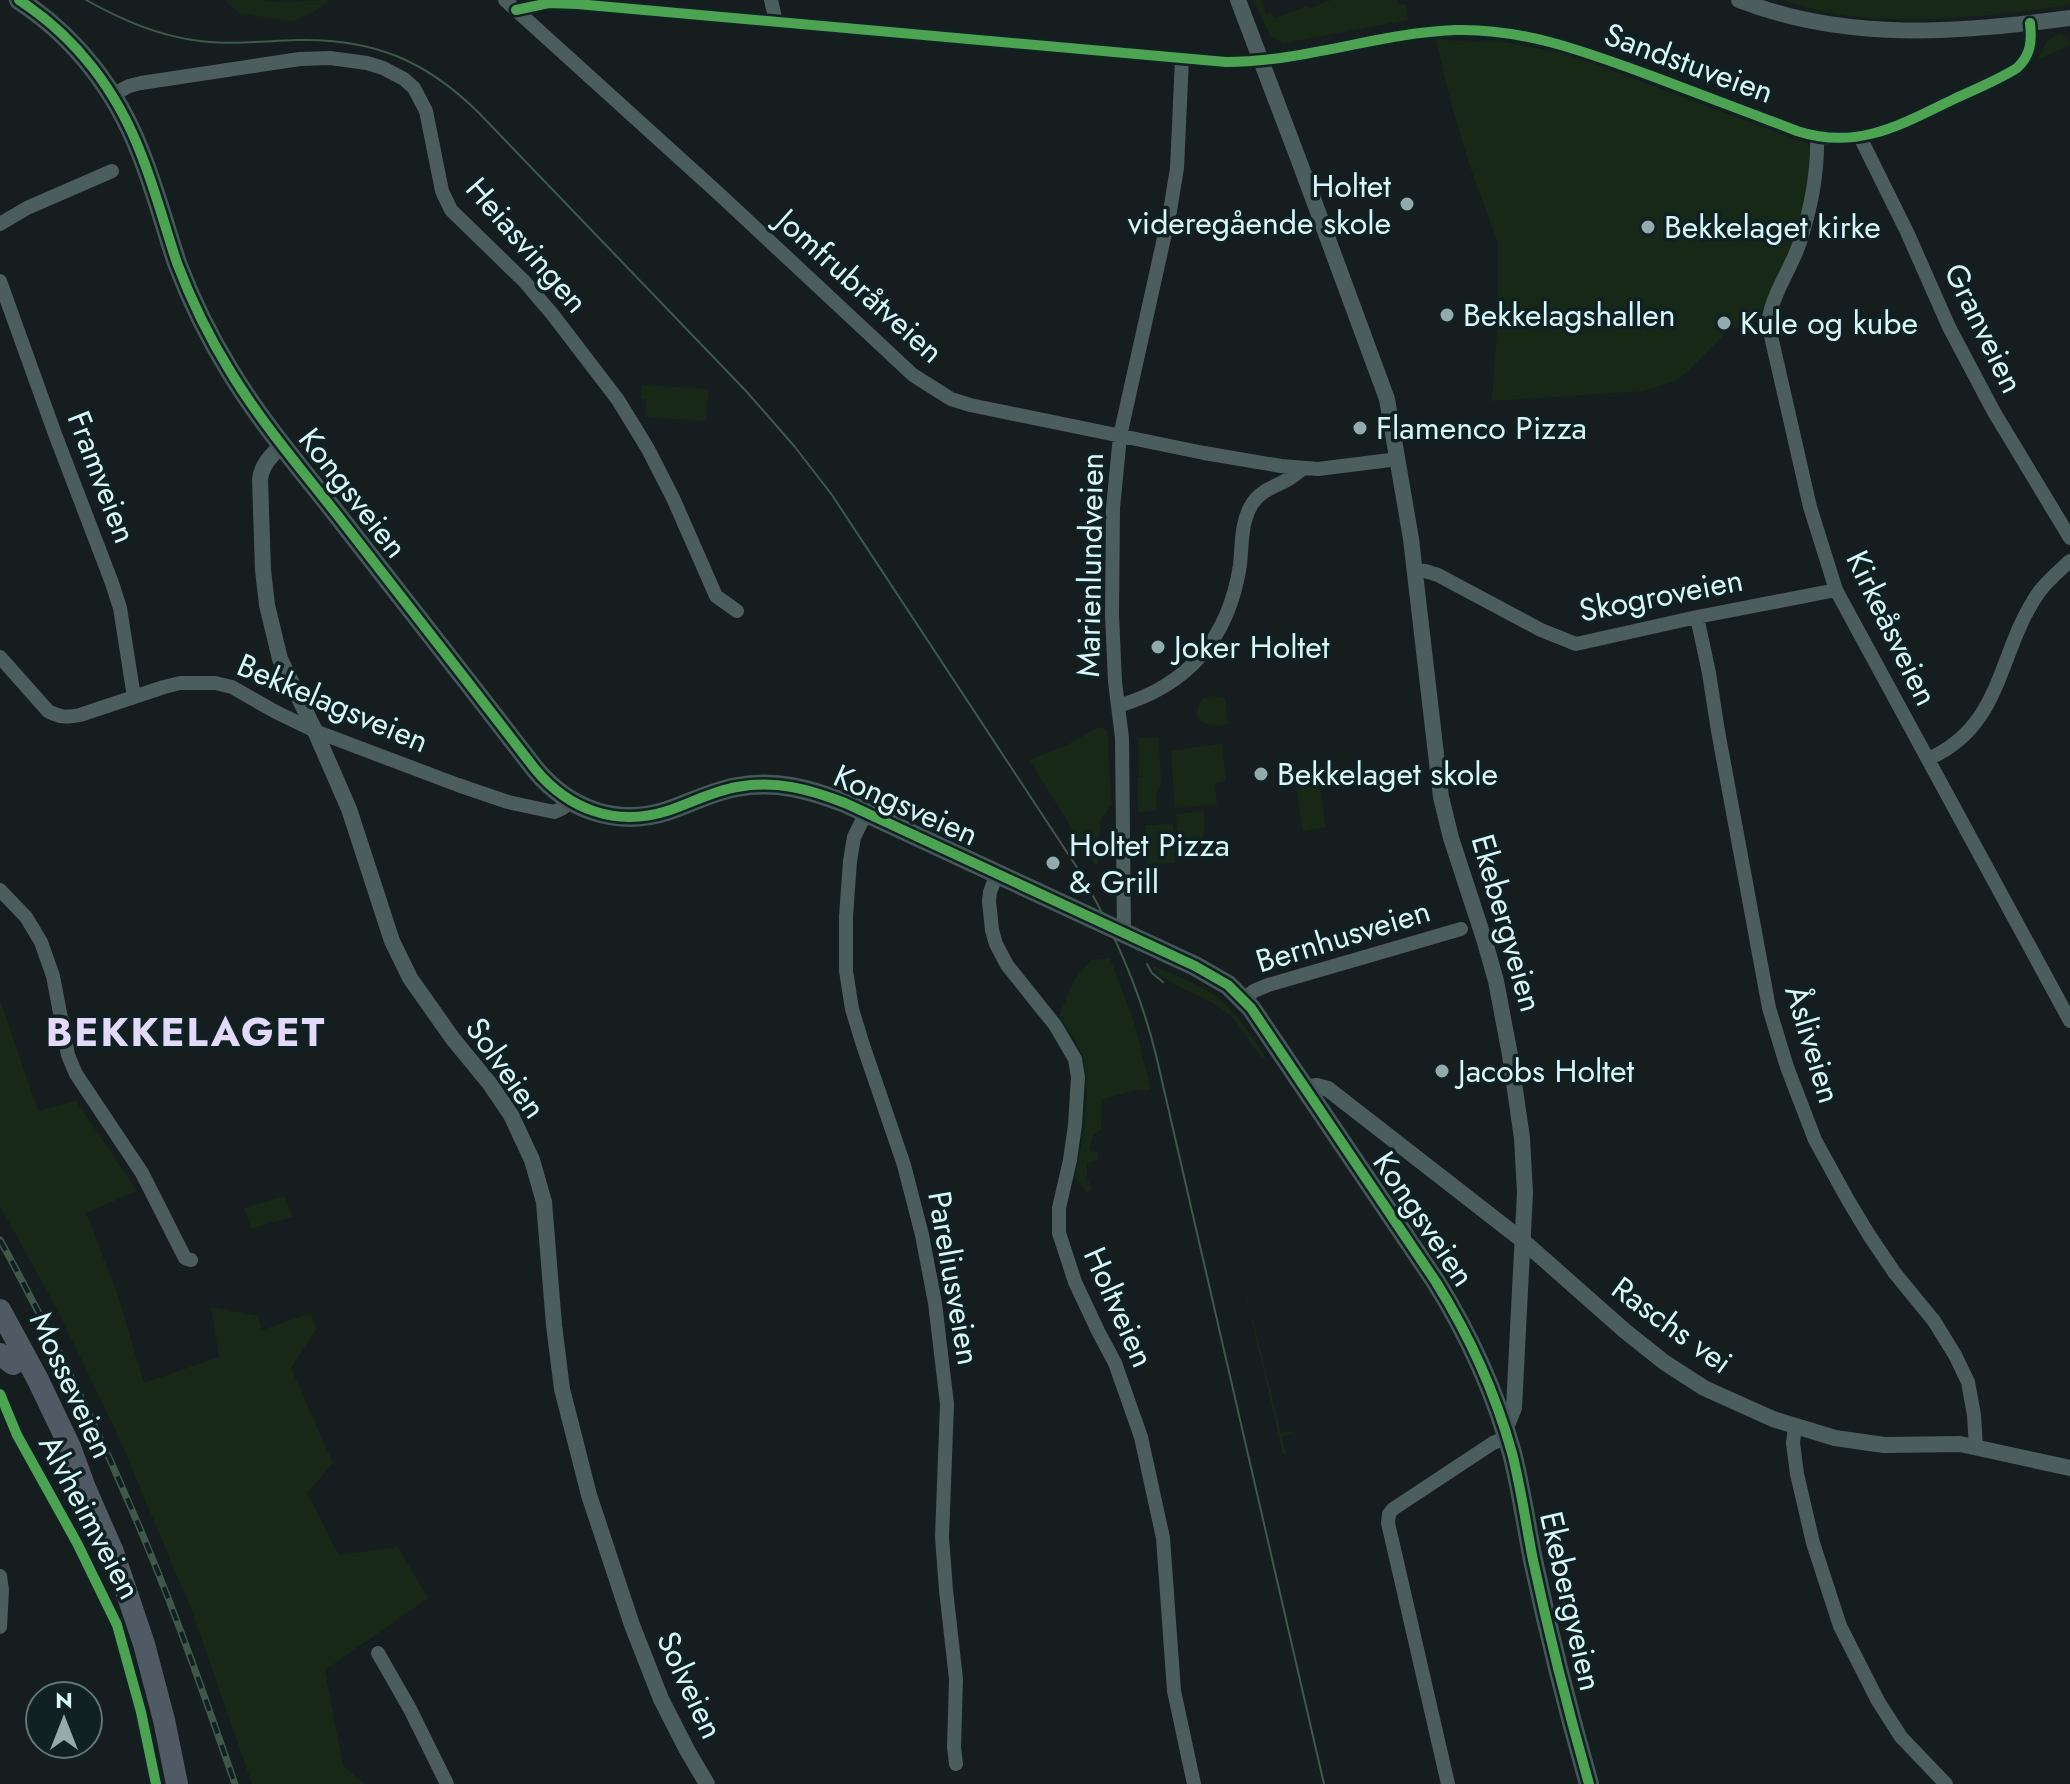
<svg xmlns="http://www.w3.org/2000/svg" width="2070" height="1784" font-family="Jost,sans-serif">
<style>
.green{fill:#172916}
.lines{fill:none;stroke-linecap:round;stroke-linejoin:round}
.minor{stroke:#4b5d5d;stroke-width:14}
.tertiary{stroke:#4b5d5d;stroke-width:16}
.secondary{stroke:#455859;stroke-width:20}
.trunk{stroke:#505a64;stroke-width:22}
.tram{stroke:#3e5949;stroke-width:2}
.rail-casing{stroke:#3e5949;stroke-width:7}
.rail{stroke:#112022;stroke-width:4;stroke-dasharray:12;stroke-linecap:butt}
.cycleway-casing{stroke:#112022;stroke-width:15}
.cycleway{stroke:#4ca352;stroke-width:10}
.poi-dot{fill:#93abad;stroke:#112022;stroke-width:3}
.labels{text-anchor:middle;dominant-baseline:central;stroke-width:7;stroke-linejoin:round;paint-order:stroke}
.street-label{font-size:32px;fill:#d7f8fa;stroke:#112022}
.poi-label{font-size:32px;fill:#d7f8fa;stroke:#112022;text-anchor:start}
.district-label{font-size:40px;font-weight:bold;letter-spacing:2px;fill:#e3d9fa;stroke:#112022}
</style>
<rect width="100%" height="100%" fill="#151d1e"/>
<path class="green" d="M225,0H260L276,2L330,0L313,12L293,21L240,14Z
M1254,0H1261L1266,14L1271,12L1274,19L1307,6L1309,9L1331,0H1397L1400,4L1407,5L1408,20L1284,43L1270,36Z
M1780,0H2070V5C1998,15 1919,25 1846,16C1824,13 1802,5 1780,0Z
M2059,34C2066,34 2070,38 2070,45L2038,59L2047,41Z
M1436,39L1474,42L1499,41L1568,54L1814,146L1799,238L1757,321L1729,330L1689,370L1675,381L1644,391L1492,401L1498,317V243L1469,164L1449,96Z
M642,385L708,389L706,421L645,417L646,400L641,399Z
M1213,696L1225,698L1228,724C1209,726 1187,725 1202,699Z
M1097,728H1103L1107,731L1112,805L1100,820L1098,863L1095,865L1029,760L1067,745Z
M1138,738H1159L1161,785L1156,795L1157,810L1138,813V777L1143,776L1139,775Z
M1222,743L1226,781L1215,783L1217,804L1175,808L1171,751Z
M1318,777L1326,827L1303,831L1295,780Z
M1204,811C1205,832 1205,859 1177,835L1176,814Z
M1173,824L1175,863L1147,864L1146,825Z
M1110,958L1135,1025L1151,1090H1137L1102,1099L1101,1129L1093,1135L1089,1151L1098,1152V1160L1087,1163V1177L1091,1188L1088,1194L1075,1178C1081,1144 1094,1086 1081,1053C1076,1040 1067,1028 1059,1016L1074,980L1091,960Z
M1151,965C1174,975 1199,983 1218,998C1238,1014 1251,1036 1265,1056L1262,1059C1250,1042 1239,1021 1222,1009C1202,994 1164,985 1151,965Z
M0,1000L38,1111L76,1101L137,1191L86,1213L116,1290L144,1383L219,1357L211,1307L258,1316L262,1330L311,1313L316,1329L291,1368L333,1463L307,1493L339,1555L398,1547L428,1598L325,1670L343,1766L365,1784H252L192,1611L116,1431L56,1307L0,1206Z
M285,1196L292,1217L251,1229L244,1208Z
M1233,1239L1281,1433L1291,1431L1292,1434L1282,1437L1286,1454H1283Z"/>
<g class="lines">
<path class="minor" d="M505,0L718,193L913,375L951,399L970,405L1204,453L1281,466L1318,469L1398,459
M771,0L776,22
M516,10L549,3L577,4L1226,62C1304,62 1378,33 1455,30C1523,28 1586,52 1649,75C1699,94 1748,112 1797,131C1858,151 1902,124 1956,98C1976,89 1998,80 2017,68C2031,55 2032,41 2030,23
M112,95L129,86L141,83L300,59L330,58L367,63L383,68L404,79L414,88L426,111L442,191L451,210L524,281L553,315L618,400L648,449L673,498L716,596L737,611
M1817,137C1818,173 1811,208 1800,242C1792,267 1774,291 1769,317C1768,323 1770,330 1771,336L1810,507L1836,590L2070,1021
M1860,137L1907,232L1949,327L1994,412L2070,538
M0,224L27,208L112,171
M0,281L55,434L112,583L120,608L134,697
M1415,571H1425L1438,575L1541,630L1576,644L1697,617L1836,590
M1697,617L1709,673L1718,731L1769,1008L1787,1067L1815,1140L1848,1200L1869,1235L1894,1272L1934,1321L1955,1355L1968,1382L1974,1415L1976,1447
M0,657L48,711C59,717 67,718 80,715L164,687L180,683H215L232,687L274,711L315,731L458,785L508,802L554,812L563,808L570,801
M1118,706C1190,685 1229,637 1240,565C1242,545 1241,521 1252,504C1260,491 1274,487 1287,480C1293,477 1297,473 1302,469
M1928,759C2004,726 1997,652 2039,592C2048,580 2059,571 2070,561
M866,813L854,837L850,861L846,916V971L852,1009L863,1045L904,1165L922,1235L935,1303L947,1404L942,1537L946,1590L956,1679L954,1747L956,1764
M997,874L990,892L989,901L992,930L996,944L1007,965L1055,1025L1075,1059L1078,1077L1075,1125L1070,1160L1059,1208V1233L1075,1282L1098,1331L1115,1363L1141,1437L1163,1538L1174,1691L1194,1784
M0,890L26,917L41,942L53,976L68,1055L76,1074L142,1173L185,1258L191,1260
M1124,934L1122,738L1115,682L1112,615L1113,508L1120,436L1170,211L1177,168L1182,59
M1243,999L1254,991L1268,985L1461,929
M1795,1427L1793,1443L1797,1474L1813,1543L1840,1626L1878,1701L1901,1737L1946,1784
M0,1576L2,1590L0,1627
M378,1653L410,1709L447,1784
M1448,1784L1388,1523L1389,1514L1393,1509L1493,1443L1507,1437"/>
<path class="tertiary" d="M1238,0L1301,166L1387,399L1411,539L1441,797L1451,838L1485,942L1496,981L1510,1055L1522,1138L1525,1193L1514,1408L1505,1430
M1739,0C1846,42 1959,33 2070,18
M282,445C272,455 262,464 260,479L263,570L267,605L280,659L315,731L349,809L392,941L410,978L453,1039L490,1084L511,1115L532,1160L544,1202L554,1325L562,1389L589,1495L632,1625L661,1699L687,1750L707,1784
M1305,1088L1317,1086L1328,1089L1522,1240L1625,1331L1664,1362L1704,1388L1773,1419L1835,1438L1884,1445L1960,1444L2070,1468"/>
<path class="secondary" d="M19,0C76,37 117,91 141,154C155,189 165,227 177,263C191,300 209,337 230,371C262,424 304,472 342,521C407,604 471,686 535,769C569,810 616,827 667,811C691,803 713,791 737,787C776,780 809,789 845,803L1195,966L1228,985L1251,1008L1436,1282C1469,1335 1495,1392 1512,1453C1521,1488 1526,1525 1533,1560C1549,1635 1568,1710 1589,1784"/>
<path class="trunk" d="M0,1310L37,1378L70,1447L85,1488L113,1552L144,1644L164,1720L177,1784
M0,1354L13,1364"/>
<path class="tram" d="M86,0C122,20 158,36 200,41C232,45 265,41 297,40C372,38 425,60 478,112L746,391L795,447L832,495L1078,869C1112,927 1140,990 1156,1055L1324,1784
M1147,964L1152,973L1163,982"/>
<defs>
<path id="rail" d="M0,1240C54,1338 103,1439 146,1543C179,1622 207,1703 235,1784"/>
</defs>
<use href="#rail" class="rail-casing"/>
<use href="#rail" class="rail"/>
<defs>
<path id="cycleway" d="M19,0C76,37 117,91 141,154C155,189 165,227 177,263C191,300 209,337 230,371C262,424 304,472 342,521C407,604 471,686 535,769C569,810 616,827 667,811C691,803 713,791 737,787C776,780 809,789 845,803L1195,966L1228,985L1251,1008L1436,1282C1469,1335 1495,1392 1512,1453C1521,1488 1526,1525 1533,1560C1549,1635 1568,1710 1589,1784
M516,10L549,3L577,4L1226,62C1304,62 1378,33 1455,30C1523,28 1586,52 1649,75C1699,94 1748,112 1797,131C1858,151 1902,124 1956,98C1976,89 1998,80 2017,68C2031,55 2032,41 2030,23
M0,1394L17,1435L77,1543L117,1625L141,1712L156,1784"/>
</defs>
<use href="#cycleway" class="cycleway-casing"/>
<use href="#cycleway" class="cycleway"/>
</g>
<g class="poi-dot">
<circle cx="1407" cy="204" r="8"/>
<circle cx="1648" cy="227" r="8"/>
<circle cx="1447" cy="315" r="8"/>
<circle cx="1724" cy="323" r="8"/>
<circle cx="1360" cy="428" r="8"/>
<circle cx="1158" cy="647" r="8"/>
<circle cx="1261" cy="774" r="8"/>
<circle cx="1053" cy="863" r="8"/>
<circle cx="1442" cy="1071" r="8"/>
</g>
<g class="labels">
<g class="street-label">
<text transform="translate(1689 63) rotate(20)">Sandstuveien</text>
<text transform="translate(527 245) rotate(49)">Heiasvingen</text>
<text transform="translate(860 286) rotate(42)">Jomfrubråtveien</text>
<text transform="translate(1984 328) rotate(64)">Granveien</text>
<text transform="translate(102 477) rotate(69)">Framveien</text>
<text transform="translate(353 493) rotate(52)">Kongsveien</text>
<text transform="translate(1090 565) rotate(-89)">Marienlundveien</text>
<text transform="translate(1661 595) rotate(-11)">Skogroveien</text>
<text transform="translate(1892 628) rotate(64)">Kirkeåsveien</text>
<text transform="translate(333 703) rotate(23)">Bekkelagsveien</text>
<text transform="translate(906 805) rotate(24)">Kongsveien</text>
<text transform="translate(1507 923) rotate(74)">Ekebergveien</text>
<text transform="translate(1343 936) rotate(-17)">Bernhusveien</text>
<text transform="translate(1813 1044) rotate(73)">Åsliveien</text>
<text transform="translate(506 1068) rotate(55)">Solveien</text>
<text transform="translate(1424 1219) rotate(56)">Kongsveien</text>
<text transform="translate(954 1278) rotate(80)">Pareliusveien</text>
<text transform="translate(1119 1307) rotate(66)">Holtveien</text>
<text transform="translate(1672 1325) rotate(36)">Raschs vei</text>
<text transform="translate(72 1385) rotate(65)">Mosseveien</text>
<text transform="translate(90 1517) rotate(62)">Alvheimveien</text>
<text transform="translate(1571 1601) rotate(77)">Ekebergveien</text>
<text transform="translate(690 1685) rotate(65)">Solveien</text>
</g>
<g class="poi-label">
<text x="1391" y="186" text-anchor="end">Holtet<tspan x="1391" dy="37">videregående skole</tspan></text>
<text x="1664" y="227">Bekkelaget kirke</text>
<text x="1463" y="315">Bekkelagshallen</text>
<text x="1740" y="323">Kule og kube</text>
<text x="1376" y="428">Flamenco Pizza</text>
<text x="1174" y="647">Joker Holtet</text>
<text x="1277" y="774">Bekkelaget skole</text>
<text x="1069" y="845">Holtet Pizza<tspan x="1069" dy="37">&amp; Grill</tspan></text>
<text x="1458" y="1071">Jacobs Holtet</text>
</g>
<g class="district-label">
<text x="186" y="1032">BEKKELAGET</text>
</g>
</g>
<g transform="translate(64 1720)"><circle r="38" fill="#112022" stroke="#607678" stroke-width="2"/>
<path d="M0-6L14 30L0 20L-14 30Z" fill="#93abad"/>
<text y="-12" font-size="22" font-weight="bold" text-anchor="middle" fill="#d7f8fa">N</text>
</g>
</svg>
